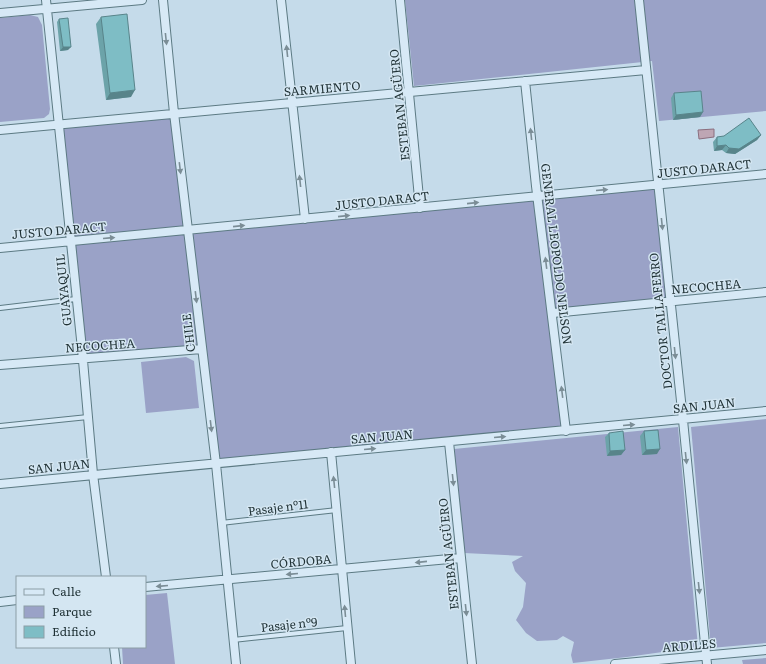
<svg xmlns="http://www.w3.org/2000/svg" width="766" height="664" font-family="Literata,serif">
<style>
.green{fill:#9aa2c7}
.water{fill:#bea6b4;stroke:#8b6e7e}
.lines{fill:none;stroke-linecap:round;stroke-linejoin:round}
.lane-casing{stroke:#5c7a83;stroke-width:6}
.street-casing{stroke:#5c7a83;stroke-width:10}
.lane{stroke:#d7e9f6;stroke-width:4}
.street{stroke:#d7e9f6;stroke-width:8}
.wall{fill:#6ca3a9}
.shaded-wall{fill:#58848a}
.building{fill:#7ebdc5;stroke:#58848a}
.oneway{fill:#7b8d96}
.labels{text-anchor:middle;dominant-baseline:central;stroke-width:3;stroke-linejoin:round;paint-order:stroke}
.street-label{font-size:12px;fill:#1f3135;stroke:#d4e6f2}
</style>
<rect width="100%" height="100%" fill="#c5dbea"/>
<path class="green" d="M405,0H766V111L659,121L652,61L414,86Z
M30,15L38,17L42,25L50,109L49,114L44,118L0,122V18Z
M174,113L188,230L658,185L669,301L553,313L566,431L216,464L202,349L83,358L58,124Z
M186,357L194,361L199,408L146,413L141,362Z
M766,419V643L711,648L691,427Z
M678,427L698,647L627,657L573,663L571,655L574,642L563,636L557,640L537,641L526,633L516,620L523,607L526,583L515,571L512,562L523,556L464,553L454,449Z
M167,593L175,664H123L122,647H145V595Z
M766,658V664H743L742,660Z"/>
<path class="water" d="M714,129V137L699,139L698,130Z"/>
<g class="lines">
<defs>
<path id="lane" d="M0,308L76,299
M0,426L88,417
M221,523L337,510
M233,640L347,628"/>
<path id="street" d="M46,0L82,349L93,474L106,577
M163,0L174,113L216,464L236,664
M281,0L305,219
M400,0L420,208
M639,0L683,420L707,664
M0,13L142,0
M525,81L536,186L566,431
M0,130L646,70
M0,248L766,174
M553,313L766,292
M0,365L202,349
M449,442L472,664
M331,452L351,664
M0,484L766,411
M145,587L460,558
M0,602L17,600
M114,647L116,664
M615,664L766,650"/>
</defs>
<use href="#lane" class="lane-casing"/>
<use href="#street" class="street-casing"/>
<use href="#lane" class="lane"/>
<use href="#street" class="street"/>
</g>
<path class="wall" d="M101,17L131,97L106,100L96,24Z
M59,19L68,50L60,51L57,22Z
M674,93L703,112L700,117L673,120L671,98Z
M761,135L757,140L735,154L726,153L722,150L714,151L713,142L717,137Z
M644,431L657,454L642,455L640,436Z
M609,433L625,450L621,455L607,456L605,437Z"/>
<path class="shaded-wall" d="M63,47H71L68,50L60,51Z
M135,90L131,97L106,100L110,93Z
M703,112L700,117L673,120L676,115Z
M761,135L757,140L735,154L726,153L729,148Z
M726,145L722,150L714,151L717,146Z
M660,449L657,454L642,455L646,450Z
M625,450L621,455L607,456L610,451Z"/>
<path class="building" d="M127,14L135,90L110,93L101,17Z
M68,18L71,47H63L59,19Z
M701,91L703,112L676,115L674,93Z
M749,118L761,135L739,149L729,148L726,145L717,146V137L724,136Z
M658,430L660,449L646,450L644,431Z
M623,431L625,450L610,451L609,433Z"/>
<defs><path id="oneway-solid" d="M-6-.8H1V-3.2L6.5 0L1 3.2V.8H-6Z"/></defs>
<g class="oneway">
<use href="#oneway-solid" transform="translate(166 39) rotate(84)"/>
<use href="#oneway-solid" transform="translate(287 51) rotate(-96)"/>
<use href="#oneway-solid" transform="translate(531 134) rotate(-96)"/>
<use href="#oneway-solid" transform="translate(180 168) rotate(83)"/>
<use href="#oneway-solid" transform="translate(300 181) rotate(-96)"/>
<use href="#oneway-solid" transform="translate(602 190) rotate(-5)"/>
<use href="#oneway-solid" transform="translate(473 203) rotate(-6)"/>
<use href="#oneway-solid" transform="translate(344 216) rotate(-6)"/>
<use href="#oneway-solid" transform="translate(662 224) rotate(84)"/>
<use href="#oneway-solid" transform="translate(239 226) rotate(-6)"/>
<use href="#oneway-solid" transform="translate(109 238) rotate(-5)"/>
<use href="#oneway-solid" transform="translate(546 263) rotate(-97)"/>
<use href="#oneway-solid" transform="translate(196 297) rotate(83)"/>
<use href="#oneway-solid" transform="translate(675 353) rotate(84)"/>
<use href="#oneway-solid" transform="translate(562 392) rotate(-97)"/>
<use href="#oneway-solid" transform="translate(629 425) rotate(-5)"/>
<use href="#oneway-solid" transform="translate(211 426) rotate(83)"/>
<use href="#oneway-solid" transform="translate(500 437) rotate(-5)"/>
<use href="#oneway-solid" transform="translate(370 449) rotate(-5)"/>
<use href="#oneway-solid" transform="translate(686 458) rotate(84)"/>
<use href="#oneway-solid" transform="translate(453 480) rotate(84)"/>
<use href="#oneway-solid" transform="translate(334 482) rotate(-96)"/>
<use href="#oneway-solid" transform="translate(421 562) rotate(174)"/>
<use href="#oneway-solid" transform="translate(292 574) rotate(175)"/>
<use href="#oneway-solid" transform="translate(162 586) rotate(175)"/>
<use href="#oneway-solid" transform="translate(699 588) rotate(84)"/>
<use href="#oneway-solid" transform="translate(466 610) rotate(84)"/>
<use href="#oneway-solid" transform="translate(345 611) rotate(-95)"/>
</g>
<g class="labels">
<g class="street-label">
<text transform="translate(322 88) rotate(-5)">SARMIENTO</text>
<text transform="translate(399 105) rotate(-96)">ESTEBAN AGÜERO</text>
<text transform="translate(704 168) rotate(-6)">JUSTO DARACT</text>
<text transform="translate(382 200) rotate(-6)">JUSTO DARACT</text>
<text transform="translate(59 230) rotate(-5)">JUSTO DARACT</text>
<text transform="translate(557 254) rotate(83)">GENERAL LEOPOLDO NELSON</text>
<text transform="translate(706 286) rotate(-5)">NECOCHEA</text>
<text transform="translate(63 290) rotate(-96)">GUAYAQUIL</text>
<text transform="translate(660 321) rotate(-96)">DOCTOR TALLAFERRO</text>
<text transform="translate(188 333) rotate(-97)">CHILE</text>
<text transform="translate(100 345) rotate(-4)">NECOCHEA</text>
<text transform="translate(704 405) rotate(-6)">SAN JUAN</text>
<text transform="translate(382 436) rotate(-5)">SAN JUAN</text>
<text transform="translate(59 466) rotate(-6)">SAN JUAN</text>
<text transform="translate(278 507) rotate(-7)">Pasaje nº11</text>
<text transform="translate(448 554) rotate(-96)">ESTEBAN AGÜERO</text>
<text transform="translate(301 561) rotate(-5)">CÓRDOBA</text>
<text transform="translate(289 624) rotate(-6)">Pasaje nº9</text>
<text transform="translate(689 645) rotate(-5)">ARDILES</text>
</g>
</g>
<rect x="16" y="576" width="130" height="72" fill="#d4e6f2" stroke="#8c9ea6"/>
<rect x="24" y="589" width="20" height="6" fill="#d7e9f6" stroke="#8c9ea6"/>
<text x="52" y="596" font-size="12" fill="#1f3135">Calle</text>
<rect x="24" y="606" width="20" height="12" fill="#9aa2c7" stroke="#8c9ea6"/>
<text x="52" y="616" font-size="12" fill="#1f3135">Parque</text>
<rect x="24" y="626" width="20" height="12" fill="#7ebdc5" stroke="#8c9ea6"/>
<text x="52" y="636" font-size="12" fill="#1f3135">Edificio</text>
</svg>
